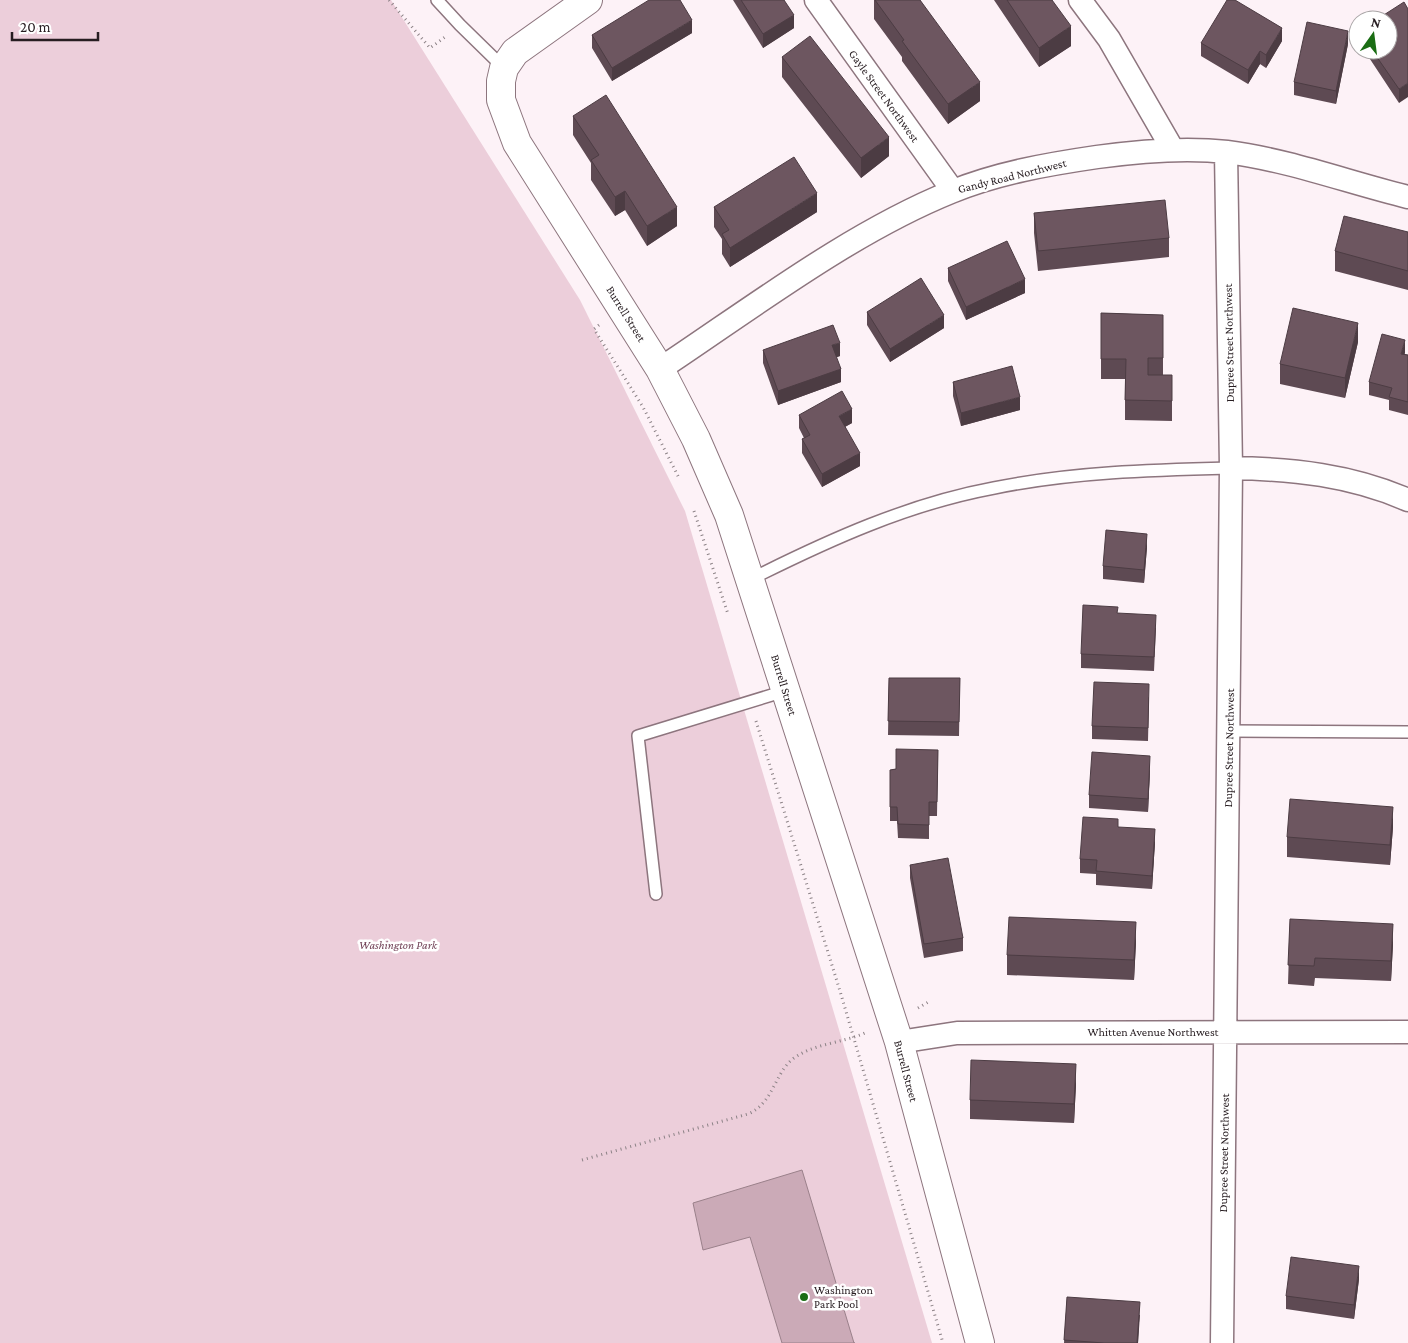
<svg xmlns="http://www.w3.org/2000/svg" width="1408" height="1343" font-family="'Crimson Pro',serif">
<style>
.green{fill:#ecceda}
.water{fill:#cbaab7;stroke:#9a808a}
.lines{fill:none;stroke-linecap:round;stroke-linejoin:round}
.service-casing{stroke:#8d757e;stroke-width:14}
.minor-casing{stroke:#8d757e;stroke-width:25}
.tertiary-casing{stroke:#8d757e;stroke-width:30}
.path{stroke:#8c8286;stroke-width:3;stroke-dasharray:1 4;stroke-linecap:butt}
.service{stroke:#fff;stroke-width:11}
.minor{stroke:#fff;stroke-width:22}
.tertiary{stroke:#fff;stroke-width:28}
.wall{fill:#5e4a53}
.shaded-wall{fill:#4c3c43}
.building{fill:#6d5660;stroke:#4c3c43}
.poi-dot{fill:#1a6d14;stroke:#fff;stroke-width:2}
.labels{text-anchor:middle;dominant-baseline:central;stroke-width:5;stroke-linejoin:round;paint-order:stroke}
.street-label{font-size:12px;fill:#271d21;stroke:#fff}
.park-label{font-size:12px;font-style:italic;fill:#734358;stroke:#fff}
.poi-label{font-size:12px;fill:#271d21;stroke:#fff;text-anchor:start}
</style>
<rect width="100%" height="100%" fill="#fdf2f7"/>
<path class="green" d="M0,0H391L580,300L685,511L932,1343H0Z"/>
<path class="water" d="M802,1170L854,1343H855H782L750,1237L703,1250L693,1203Z"/>
<g class="lines">
<defs>
<path id="service" d="M437,0L460,25L504,68
M751,579C829,540 908,504 994,488C1072,472 1152,470 1231,468
M1230,731L1408,732
M656,894L638,736L785,691"/>
<path id="minor" d="M816,0L953,191
M1080,0L1109,39L1173,150
M660,369C752,308 850,233 951,192C997,173 1049,164 1097,157C1140,151 1184,147 1227,152C1289,160 1347,182 1408,197
M1231,468C1293,469 1351,475 1408,500
M899,1042L957,1033L1408,1032
M1222,1343L1231,468L1226,152"/>
<path id="tertiary" d="M588,0L515,52L504,68L501,81V100L517,143L660,369L696,439L729,515L899,1042L980,1343"/>
</defs>
<use href="#service" class="service-casing"/>
<use href="#minor" class="minor-casing"/>
<use href="#tertiary" class="tertiary-casing"/>
<path class="path" d="M389,0L430,48L445,37
M599,325L594,329L643,407L679,478
M694,511L728,614
M756,721L840,991L943,1343
M918,1008L930,1001
M582,1160L748,1114C774,1103 774,1073 794,1058C815,1043 844,1043 867,1032"/>
<use href="#service" class="service"/>
<use href="#minor" class="minor"/>
<use href="#tertiary" class="tertiary"/>
</g>
<path class="wall" d="M733,0H784L794,28L763,48Z
M874,0H920L980,101L948,124L902,61V57L874,19Z
M994,0H1052L1071,46L1039,67Z
M1404,2L1399,103L1364,50H1388Z
M692,33L612,81L592,48V35Z
M1282,41L1266,68L1260,64L1248,84L1201,56V43Z
M1348,44L1336,104L1294,95V82Z
M782,57L889,156L861,178L782,77Z
M573,116L677,226L647,246L625,210L615,216L591,180V163L573,135Z
M714,207L817,212L730,267L722,254V239L714,227Z
M1034,213L1169,238V257L1038,271L1034,233Z
M1408,232V290L1335,271V251Z
M948,268L1025,293L966,320L948,281Z
M867,312L944,328L890,362L867,325Z
M1101,313L1163,315V375H1172V421L1125,420V379H1101Z
M1358,342L1345,398L1280,384V364Z
M763,350L840,356L836,357L841,382L778,405L763,363Z
M1405,353L1404,354L1408,355V415L1389,410V400L1369,395V382Z
M953,382L1020,410L961,426L953,396Z
M799,415L852,423L845,427L860,466L822,487L802,453V439L804,438L799,428Z
M1147,547L1144,583L1103,579V566Z
M1118,613L1156,628L1154,671L1081,668V654Z
M889,678H960L959,736L888,735Z
M1149,697L1148,741L1092,739V726Z
M938,750L937,816H929V839L898,838L897,821H890V770L896,769Z
M1150,770L1148,812L1089,808V795Z
M1118,827L1155,842L1152,889L1096,885V874L1080,873V859Z
M1393,827L1390,865L1287,857V837Z
M910,865L963,938V951L924,958L910,878Z
M1290,919L1393,944L1391,981L1315,978L1314,986L1288,984Z
M1136,942L1134,980L1007,975V955Z
M1076,1084L1074,1123L970,1119V1100Z
M1359,1279L1354,1319L1286,1309V1296Z
M1067,1297L1140,1315L1138,1343H1064Z"/>
<path class="shaded-wall" d="M794,15V28L763,48V34Z
M692,20V33L612,81V68Z
M1071,26V46L1039,67V48Z
M1282,28V41L1266,68V55Z
M1348,31V44L1336,104V91Z
M1260,51V64L1248,84V70Z
M980,82V101L948,124V104Z
M1408,83V97L1399,103V89Z
M889,137V156L861,178V158Z
M625,191V210L615,216V197Z
M817,193V212L730,267V248Z
M677,207V226L647,246V226Z
M1025,279V293L966,320V307Z
M944,315V328L890,362V349Z
M1358,323V342L1345,398V378Z
M1405,340V353L1401,367V354Z
M840,343V356L832,359V345Z
M841,369V382L778,405V391Z
M1020,397V410L961,426V413Z
M852,409V423L839,430V416Z
M860,453V466L822,487V474Z
M1147,534V547L1144,583V570Z
M1150,756V770L1148,812V799Z
M1393,807V827L1390,865V845Z
M1155,829V842L1152,889V876Z
M1136,922V942L1134,980V960Z
M1393,924V944L1391,981V961Z
M1076,1064V1084L1074,1123V1104Z
M1359,1266V1279L1354,1319V1305Z
M1140,1302L1138,1343H1137Z"/>
<path class="building" d="M649,0H680L692,20L612,68L592,35Z
M741,0H784L794,15L763,34Z
M875,0H920L980,82L948,104L902,41L904,40Z
M1007,0H1052L1071,26L1039,48Z
M1227,0H1235L1282,28L1266,55L1260,51L1248,70L1201,43Z
M1404,2L1408,9V83L1399,89L1372,50H1388V20H1376Z
M1307,22L1348,31L1336,91L1294,82Z
M810,36L889,137L861,158L782,57Z
M606,95L677,207L647,226L625,191L615,197L591,160L599,155L573,116Z
M794,157L817,193L730,248L722,234L729,230L714,207Z
M1165,200L1169,238L1038,251L1034,213Z
M1344,216L1408,232V271L1335,251Z
M1007,241L1025,279L966,307L948,268Z
M921,278L944,315L890,349L867,312Z
M1293,308L1358,323L1345,378L1280,364Z
M1101,313L1163,315V358H1148V375H1172V401L1125,400L1126,359H1101Z
M833,325L840,343L832,345L841,369L778,391L763,350Z
M1382,334L1405,340L1401,354L1408,355V402L1389,397L1392,388L1369,382Z
M1012,366L1020,397L961,413L953,382Z
M842,391L852,409L839,416L860,453L822,474L802,439L810,435L799,415Z
M1106,530L1147,534L1144,570L1103,566Z
M1083,605L1118,607L1117,613L1156,615L1154,657L1081,654Z
M889,678H960L959,722L888,721Z
M1094,682L1149,684L1148,728L1092,726Z
M896,749L938,750L937,802H929V825L898,824L897,807H890V770L896,769Z
M1092,752L1150,756L1148,799L1089,795Z
M1290,799L1393,807L1390,845L1287,837Z
M1083,817L1118,819V827L1155,829L1152,876L1096,871L1097,860L1080,859Z
M948,858L963,938L924,944L910,865Z
M1009,917L1136,922L1134,960L1007,955Z
M1290,919L1393,924L1391,961L1315,958L1314,966L1288,965Z
M971,1060L1076,1064L1074,1104L970,1100Z
M1291,1257L1359,1266L1354,1305L1286,1296Z
M1067,1297L1140,1302L1137,1343H1104L1064,1340Z"/>
<circle class="poi-dot" cx="804" cy="1297" r="5"/>
<g class="labels">
<g class="street-label">
<text transform="translate(884 96) rotate(54)">Gayle Street Northwest</text>
<text transform="translate(1012 176) rotate(-14)">Gandy Road Northwest</text>
<text transform="translate(626 314) rotate(58)">Burrell Street</text>
<text transform="translate(1229 343) rotate(-91)">Dupree Street Northwest</text>
<text transform="translate(784 685) rotate(73)">Burrell Street</text>
<text transform="translate(1229 748) rotate(-89)">Dupree Street Northwest</text>
<text x="1153" y="1032">Whitten Avenue Northwest</text>
<text transform="translate(906 1071) rotate(75)">Burrell Street</text>
<text transform="translate(1224 1153) rotate(-89)">Dupree Street Northwest</text>
</g>
<g class="park-label">
<text x="398" y="945">Washington Park</text>
</g>
<g class="poi-label">
<text x="814" y="1290">Washington<tspan x="814" dy="14">Park Pool</tspan></text>
</g>
</g>
<g transform="translate(1373 35) rotate(14)"><circle r="24" fill="#ffffff" stroke="#a9a5a6"/>
<path d="M0-4L9 19L0 12L-9 19Z" fill="#1a6d14"/>
<text y="-8" font-size="14" font-weight="bold" text-anchor="middle" fill="#271d21">N</text>
</g>
<path d="M12 32v8h86v-8" fill="none" stroke="#271d21" stroke-width="2.5"/>
<text x="20" y="32" font-size="15" fill="#271d21" stroke="#ffffff" stroke-width="4" paint-order="stroke">20 m</text>
</svg>
